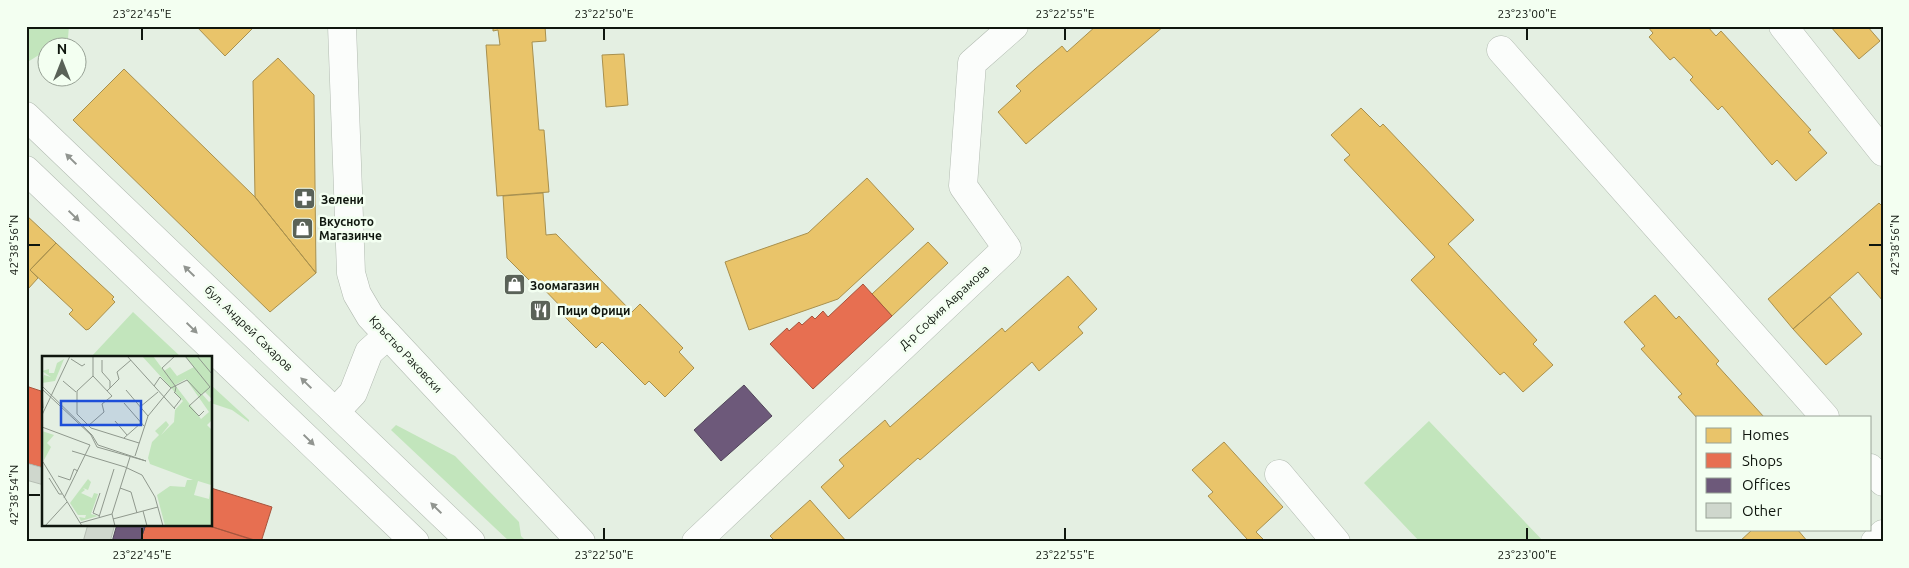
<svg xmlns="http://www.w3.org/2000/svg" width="1909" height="568" font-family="Ubuntu,sans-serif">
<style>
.green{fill:#c2e5bc}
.homes{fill:#e9c46a;stroke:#a8904e}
.shops{fill:#e76f51;stroke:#a6543d}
.offices{fill:#6d597a;stroke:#51455a}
.building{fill:#cfd7cd;stroke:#b6beb4}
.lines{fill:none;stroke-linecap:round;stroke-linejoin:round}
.street-casing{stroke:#b2bbb1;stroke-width:29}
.secondary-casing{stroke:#b2bbb1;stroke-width:29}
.street{stroke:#fbfdfb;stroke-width:28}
.secondary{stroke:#fbfdfb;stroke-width:28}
.oneway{fill:#919590}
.ticks{fill:none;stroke:#0f160e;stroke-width:2}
.labels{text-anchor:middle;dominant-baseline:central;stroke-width:5;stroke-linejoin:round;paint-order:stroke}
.poi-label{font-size:12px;font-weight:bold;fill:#0f160e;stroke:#f3fff1;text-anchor:start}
.street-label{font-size:12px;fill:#0f160e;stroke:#f3fff1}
.inset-road{fill:none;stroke:#8f988d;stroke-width:1}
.view{fill:#1d4ed8;fill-opacity:0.15;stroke:#1d4ed8;stroke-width:2.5}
.inset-edge{fill:none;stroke:#0f160e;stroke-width:2.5}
.neatline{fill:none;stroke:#0f160e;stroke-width:2}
.ticks-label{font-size:12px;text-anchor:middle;fill:#0f160e}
</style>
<rect width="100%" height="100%" fill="#e4efe2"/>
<path class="green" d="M26,26H69L68,38L52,47L48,48L47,50L26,63Z
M133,312L181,357H91Z
M211,385L249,420V422L232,410L211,403Z
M1429,421L1544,542H1420L1364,483Z
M396,425L455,456L519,522L521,536L527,542H510L391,430Z"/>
<path class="homes" d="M196,26H255L225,56Z
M493,26H545L546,41L532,42L539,130H544L549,192L497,196L486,45H500L498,30L493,31Z
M1096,26H1164L1026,144L998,112L1021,91L1016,86L1035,69L1062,46L1067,52Z
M1647,26H1707L1716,36L1721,31L1811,130L1808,132L1827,153L1796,181L1777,160L1772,165L1722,106L1718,110L1690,80L1693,77L1674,57L1670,60L1649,37L1653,33Z
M1830,26H1867L1880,41L1859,59Z
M624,54L628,105L606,107L602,55Z
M278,58L314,95L316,273L255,197L253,81Z
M124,69L255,197L316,273L270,312L73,120Z
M1361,108L1380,127L1383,124L1474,220L1448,244L1537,340L1533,344L1553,365L1523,392L1504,372L1500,375L1411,280L1435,257L1344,160L1350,155L1331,135Z
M867,178L914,229L838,299L749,330L725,262L808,233Z
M543,193L546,235L556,234L632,312L640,304L683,348L679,352L694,368L665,397L649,381L645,385L602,342L596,348L564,316L567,313L535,280L532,283L507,258L503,196Z
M1879,203L1883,207V301L1858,272L1793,329L1768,299Z
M26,215L56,243L30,270L38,278L28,289Z
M928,242L948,263L892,316L872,294Z
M56,243L114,297L112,299L115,302L89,329L86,330L69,314L73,310L30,270Z
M1068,276L1097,309L1078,327L1083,333L1039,371L1032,362L920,460L918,458L849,519L821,487L844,466L839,460L885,420L890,427L1002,328L1005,332Z
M1655,295L1676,319L1679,316L1719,361L1716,364L1764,417H1698V419L1678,397L1682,394L1641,349L1645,346L1624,322Z
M1830,297L1862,334L1826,365L1793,329Z
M1224,442L1283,507L1256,532L1266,542H1245L1247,539L1208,496L1213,492L1192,470Z
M810,500L847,542H776L770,536Z
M1753,529H1797L1808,542H1739Z"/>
<path class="shops" d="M863,284L892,316L813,389L770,344L787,328L789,331L799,322L802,325L812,316L815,319L823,311L828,317Z
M26,386L44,392V468L26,463Z
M211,488L272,507L261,542L203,524H211Z
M146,524H203L259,542H140Z"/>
<path class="offices" d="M744,385L772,416L721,461L694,430Z
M117,524H146L140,542H112Z"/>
<path class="building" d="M26,463L44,468V485L26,480Z
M88,524H115L110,542H83Z"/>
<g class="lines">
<defs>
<path id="street" d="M342,26L351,273L357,294L370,316L581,542
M1783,26L1883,152
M1501,50L1825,417
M336,411L353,393L369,352L388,335
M1870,468L1883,482
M1279,474L1336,542
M696,542L1007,248L963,186L972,63L1014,26
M1875,542L1883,534"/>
<path id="secondary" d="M26,116L471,542
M26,170L415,542"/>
</defs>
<use href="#street" class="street-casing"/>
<use href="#secondary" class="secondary-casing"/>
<use href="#street" class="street"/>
<use href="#secondary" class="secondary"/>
</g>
<defs><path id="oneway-solid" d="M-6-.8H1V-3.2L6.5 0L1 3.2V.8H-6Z" transform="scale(1.25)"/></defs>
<g class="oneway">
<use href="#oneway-solid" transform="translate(71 159) rotate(-136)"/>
<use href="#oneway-solid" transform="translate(74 216) rotate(44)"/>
<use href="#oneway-solid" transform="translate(189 271) rotate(-136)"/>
<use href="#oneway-solid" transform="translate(192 328) rotate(44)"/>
<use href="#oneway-solid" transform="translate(306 383) rotate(-136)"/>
<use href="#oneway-solid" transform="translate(309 440) rotate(44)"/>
<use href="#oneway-solid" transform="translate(436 508) rotate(-136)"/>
</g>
<path class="ticks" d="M142,28V40M604,28V40M1065,28V40M1527,28V40M28,245H40M1869,245H1882M28,495H40M142,528V540M604,528V540M1065,528V540M1527,528V540"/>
<defs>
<symbol id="pharmacy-square" viewBox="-11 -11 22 22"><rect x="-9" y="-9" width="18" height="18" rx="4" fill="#5a6258" stroke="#f3fff1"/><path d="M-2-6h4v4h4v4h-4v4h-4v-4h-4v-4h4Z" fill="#fff"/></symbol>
<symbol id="shop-square" viewBox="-11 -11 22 22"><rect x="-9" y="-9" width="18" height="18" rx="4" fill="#5a6258" stroke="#f3fff1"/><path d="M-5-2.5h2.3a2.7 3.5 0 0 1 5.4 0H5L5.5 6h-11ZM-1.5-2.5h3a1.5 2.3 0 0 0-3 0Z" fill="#fff"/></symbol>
<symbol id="restaurant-square" viewBox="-11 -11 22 22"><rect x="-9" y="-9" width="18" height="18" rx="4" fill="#5a6258" stroke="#f3fff1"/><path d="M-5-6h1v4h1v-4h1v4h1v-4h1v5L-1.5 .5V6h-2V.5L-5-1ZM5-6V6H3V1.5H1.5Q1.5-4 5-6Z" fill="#fff"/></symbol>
</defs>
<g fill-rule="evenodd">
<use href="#pharmacy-square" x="292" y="186" width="25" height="25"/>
<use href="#shop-square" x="290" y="216" width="25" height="25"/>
<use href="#shop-square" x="502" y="272" width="25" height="25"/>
<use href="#restaurant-square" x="528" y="298" width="25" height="25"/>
</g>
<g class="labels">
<g class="poi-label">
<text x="321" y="199">Зелени</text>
<text x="319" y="221">Вкусното<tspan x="319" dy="14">Магазинче</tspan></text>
<text x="530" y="285">Зоомагазин</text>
<text x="557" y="310">Пици Фрици</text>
</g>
<g class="street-label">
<text transform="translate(944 307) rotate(-43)">Д-р София Аврамова</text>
<text transform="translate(249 328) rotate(44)">бул. Андрей Сахаров</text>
<text transform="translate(406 354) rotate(47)">Кръстьо Раковски</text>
</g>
</g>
<g transform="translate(42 356)">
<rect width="170" height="170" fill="#e4efe2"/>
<path d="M100,0H111L122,15L128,11L135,20L152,11L143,0H170V43L163,36L160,38L167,46L170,44V64L165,69L170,74V170H123L115,139L128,130L143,131L145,124H151L108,108L106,102L110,86L117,79L113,75L124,65L127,69L119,79L132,66L133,54L141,45ZM144,23L167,56L159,63L133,29ZM156,125L169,129L167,143L152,139ZM22,3L13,25L0,27L2,19L9,21L0,15L7,13V17H12L15,7ZM0,75L12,79L5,87L9,91L2,104ZM46,123L49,126L46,134L41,132L43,134L39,137L50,142L52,137L56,138L49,158L56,160L39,165L37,161L43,162L44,159H36L28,147Z" fill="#c2e5bc" fill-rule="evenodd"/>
<path class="inset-road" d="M51,0V20M85,0L133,53M143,0L168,31L147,50L157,60L162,55M155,0L170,18M29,3L40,10L43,8M60,4V16L68,25V32M51,20L35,35V58L49,72L97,87M21,25L34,36M0,30L50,79L56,89L104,105L55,91L49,79L0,33M112,30L118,21L129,32M84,34L106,60M0,35L1,52M65,35L77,23L75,16L89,4M132,36L139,43L132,52M133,36L134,31L120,12L133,0M82,47L102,70M98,51L116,36M0,59L28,0M73,65L85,79M46,70L62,56L60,48L70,40L51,20M0,71L48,89L22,142M82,82L99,67M30,95L83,111L100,119L113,141L121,170M93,100L106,60L129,32L145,24L159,39M1,106L40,170M16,120L28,124L32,113L36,115M7,122L17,138H20M78,132L89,136L95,157M58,137L51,157L58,160M101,155L105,170M57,161L72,113M71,163L116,151M38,167L70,158M3,170L25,146M73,170L70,158L88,101"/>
<path class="view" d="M19,45H99V69H19Z"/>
<rect width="170" height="170" class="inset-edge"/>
</g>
<rect width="1909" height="568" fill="none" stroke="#f3fff1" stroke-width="55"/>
<rect x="1696" y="416" width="175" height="115" fill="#f3fff1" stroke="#98a296"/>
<rect x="1706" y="428" width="25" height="15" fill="#e9c46a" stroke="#98a296"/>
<text x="1742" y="440" font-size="15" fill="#0f160e">Homes</text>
<rect x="1706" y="453" width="25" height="15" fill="#e76f51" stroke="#98a296"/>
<text x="1742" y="466" font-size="15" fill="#0f160e">Shops</text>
<rect x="1706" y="478" width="25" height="15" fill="#6d597a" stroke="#98a296"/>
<text x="1742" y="490" font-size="15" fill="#0f160e">Offices</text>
<rect x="1706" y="503" width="25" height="15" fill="#cfd7cd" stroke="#98a296"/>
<text x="1742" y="516" font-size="15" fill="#0f160e">Other</text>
<g transform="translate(62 62)"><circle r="24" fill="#f3fff1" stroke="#98a296"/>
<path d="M0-4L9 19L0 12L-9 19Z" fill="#5a6258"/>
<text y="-8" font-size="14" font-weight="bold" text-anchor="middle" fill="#0f160e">N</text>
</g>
<rect x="28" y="28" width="1854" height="512" class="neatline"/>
<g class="ticks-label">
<text x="142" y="18">23°22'45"E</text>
<text x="604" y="18">23°22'50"E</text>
<text x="1065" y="18">23°22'55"E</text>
<text x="1527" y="18">23°23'00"E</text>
<text transform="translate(14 245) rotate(-90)" y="4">42°38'56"N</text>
<text transform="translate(1895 245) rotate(-90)" y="4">42°38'56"N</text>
<text transform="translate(14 495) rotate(-90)" y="4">42°38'54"N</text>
<text x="142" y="559">23°22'45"E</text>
<text x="604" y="559">23°22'50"E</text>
<text x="1065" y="559">23°22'55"E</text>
<text x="1527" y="559">23°23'00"E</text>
</g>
</svg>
